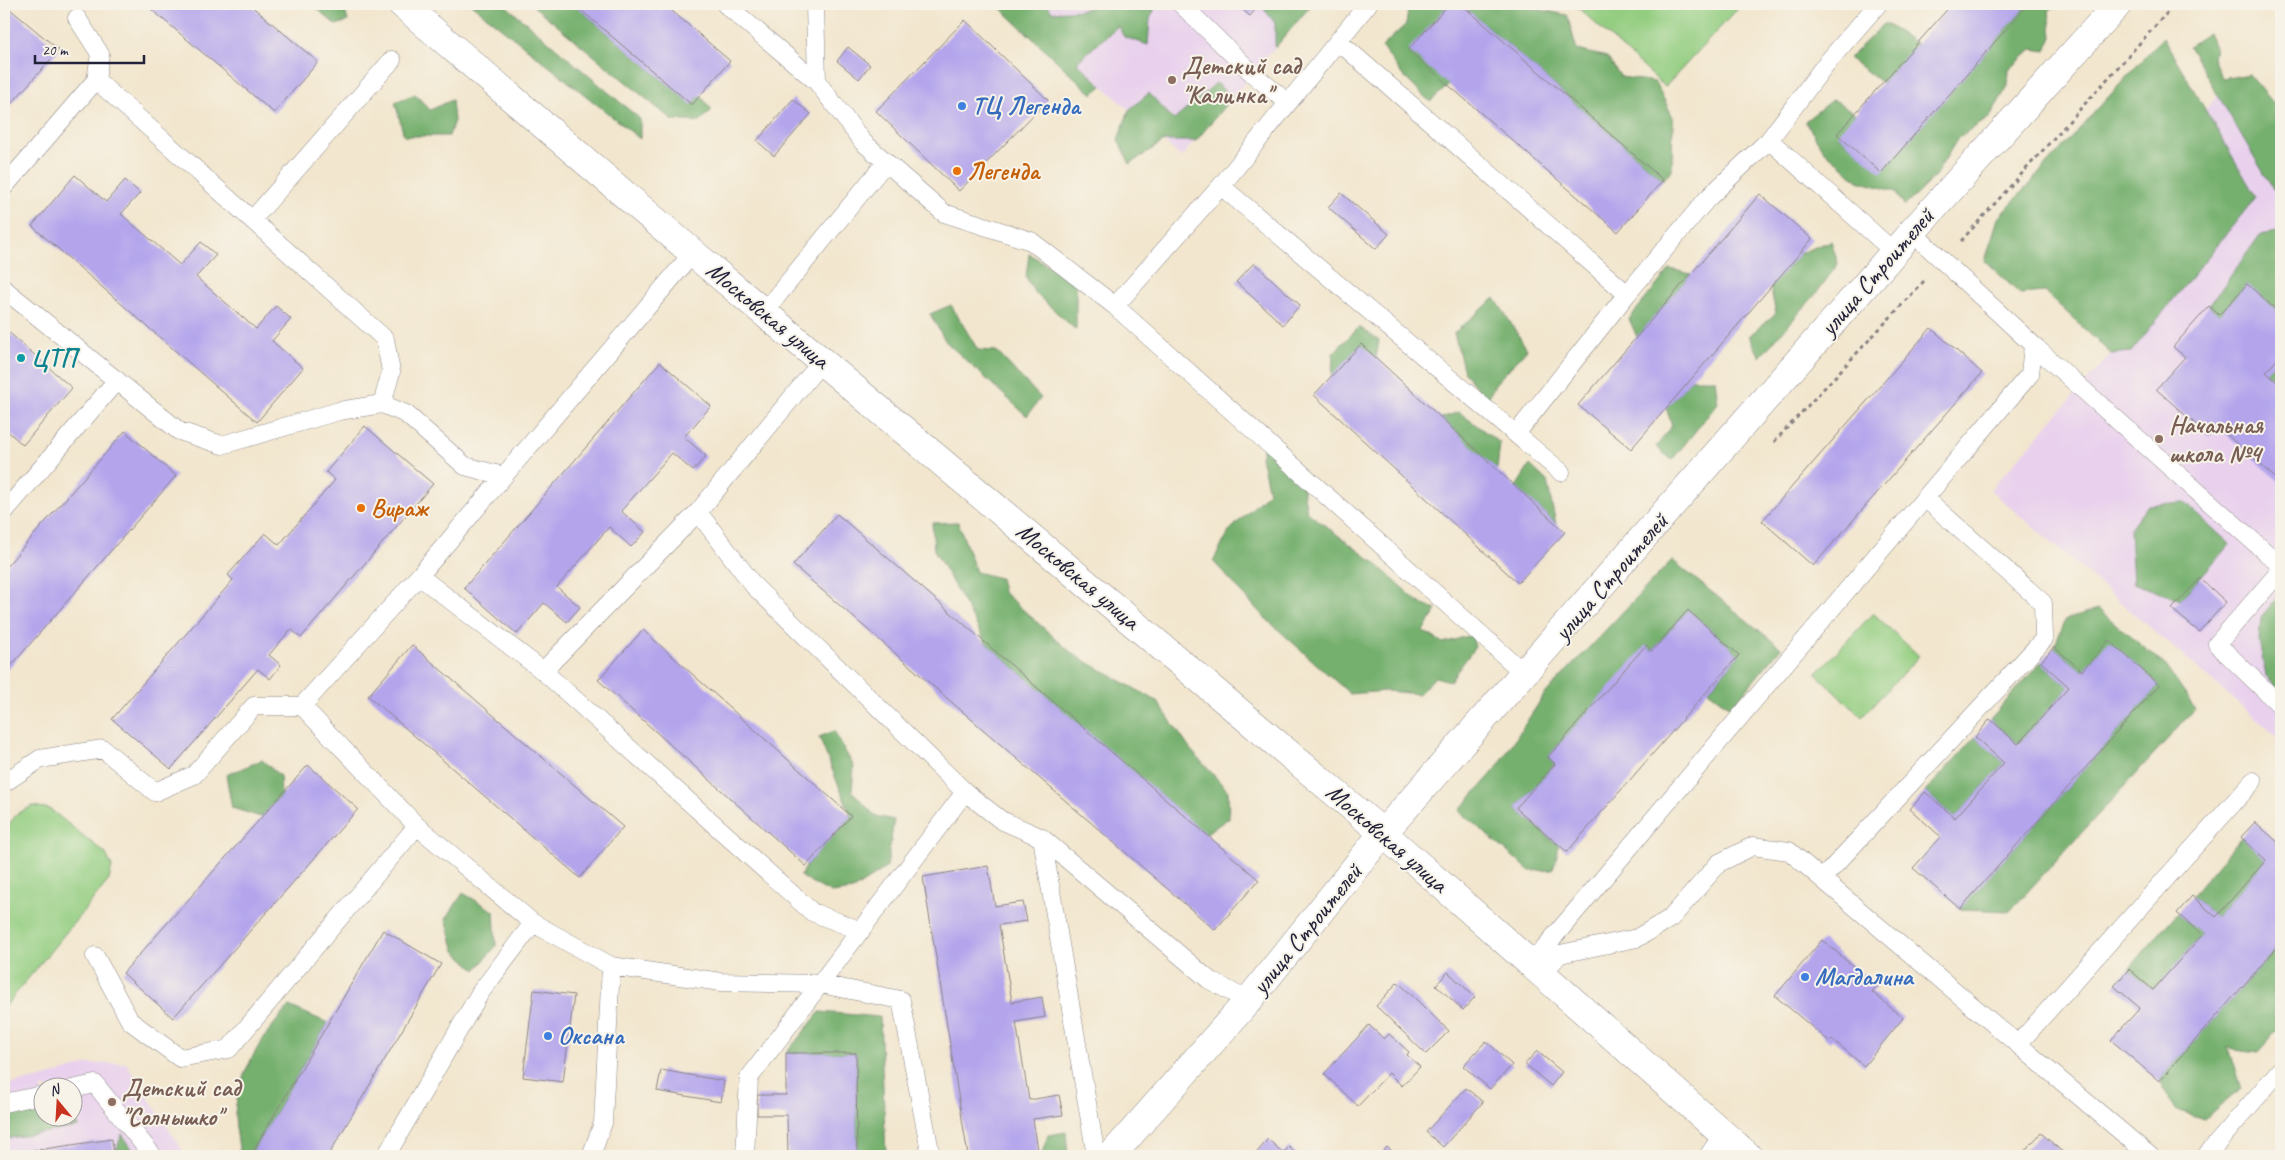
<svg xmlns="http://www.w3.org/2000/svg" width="2285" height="1160" font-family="Caveat,sans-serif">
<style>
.built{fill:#e9d1ed;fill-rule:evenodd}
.green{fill:#93cd80;stroke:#5a785e}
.forest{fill:#76b06e;stroke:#4c6954}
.building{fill:#b3a4ec}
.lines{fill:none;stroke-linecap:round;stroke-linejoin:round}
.lane-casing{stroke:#8a8484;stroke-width:19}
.street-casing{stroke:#8a8484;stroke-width:29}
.secondary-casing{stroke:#8a8484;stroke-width:29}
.path{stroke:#8a8484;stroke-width:3;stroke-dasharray:4 4;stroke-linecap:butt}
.lane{stroke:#fff;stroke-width:18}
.street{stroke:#fff;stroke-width:28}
.secondary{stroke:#fff;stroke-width:28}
.education-dot{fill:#8d6e63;stroke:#f7f3e8;stroke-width:2}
.shop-dot{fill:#3f7fe0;stroke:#f7f3e8;stroke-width:2}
.food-dot{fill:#e8710a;stroke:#f7f3e8;stroke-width:2}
.culture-dot{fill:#0f9aa8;stroke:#f7f3e8;stroke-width:2}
.labels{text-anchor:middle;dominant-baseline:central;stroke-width:4;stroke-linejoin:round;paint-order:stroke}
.education-label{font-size:25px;font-weight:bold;fill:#785e54;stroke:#f7f3e8;text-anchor:start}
.shop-label{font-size:25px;font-weight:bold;fill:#366cbe;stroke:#f7f3e8;text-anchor:start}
.food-label{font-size:25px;font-weight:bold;fill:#c56008;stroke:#f7f3e8;text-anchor:start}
.street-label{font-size:25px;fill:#22223b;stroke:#f7f3e8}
.culture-label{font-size:25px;font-weight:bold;fill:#0d838f;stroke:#f7f3e8;text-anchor:start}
</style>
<rect width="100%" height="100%" fill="#f7f3e8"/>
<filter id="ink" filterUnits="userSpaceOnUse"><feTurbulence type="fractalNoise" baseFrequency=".02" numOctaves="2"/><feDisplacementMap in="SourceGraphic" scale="10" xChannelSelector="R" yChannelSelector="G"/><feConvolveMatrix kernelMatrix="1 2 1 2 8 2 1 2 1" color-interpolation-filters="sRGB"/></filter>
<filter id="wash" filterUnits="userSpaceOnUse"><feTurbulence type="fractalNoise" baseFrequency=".0096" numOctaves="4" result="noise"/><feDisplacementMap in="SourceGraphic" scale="20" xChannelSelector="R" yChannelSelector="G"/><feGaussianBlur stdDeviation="1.12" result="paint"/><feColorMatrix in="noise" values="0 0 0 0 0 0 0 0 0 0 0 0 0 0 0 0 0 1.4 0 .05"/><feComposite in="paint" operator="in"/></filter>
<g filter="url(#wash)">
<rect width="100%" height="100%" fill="#f2e6ce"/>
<path class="built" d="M1012,4H1312L1181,157Z
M2218,95L2281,152V740L1990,490L2111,354L2045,292Z
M126,1063L186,1156H4V1085L41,1078L88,1064ZM42,1088H72V1118H42Z"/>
<path class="green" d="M1574,4H1742L1665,87Z
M1873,613L1919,656L1862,717L1816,674Z
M33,806L50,809L106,854L112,867L109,880L4,1008V830L18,813Z"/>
<path class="forest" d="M311,4H343L348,21L336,25Z
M471,4H504L640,119V139Z
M531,4H574L692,105L700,95L712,110L699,122L672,120Z
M996,4H1047L1052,12L1083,10L1095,4H1157L1150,19L1148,45L1124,37L1118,26L1077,62L1102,86L1092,94Z
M1260,4H1312L1275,48V23Z
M1409,4H1449L1409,50L1449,85L1430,102L1403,76L1382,47L1406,24Z
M1461,4H1527L1531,8L1567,15L1577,50L1607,57L1621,77L1655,82L1673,117L1672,170L1663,180Z
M2028,4H2057L2049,11L2052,37L2046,51L2032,49L2009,70L2008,86L1989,118L1958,138L1935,176L1905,206L1894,191L1858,181L1822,148L1805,121L1833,99L1856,114L1838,135L1881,172Z
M1885,23L1917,44L1882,83L1849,58Z
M2208,33L2215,46L2213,58L2222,79L2249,74L2281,112V196L2273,189L2189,46Z
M2163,37L2256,197L2131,352L2111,354L2045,292L2020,294L1985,261L1998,218Z
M1216,83L1232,97L1196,141H1164L1130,164L1118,140L1129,110L1149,93L1174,120Z
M415,94L430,110L452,100L454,121L449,136H404L395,102Z
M2276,232L2281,236V314L2247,284L2219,315L2209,306L2260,235Z
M1831,241L1838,264L1815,295L1760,357L1749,336L1776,313L1770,287L1800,253Z
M1029,254L1076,282V330L1034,292L1026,277Z
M1670,269L1691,274L1637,337L1629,319Z
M1495,298L1527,349L1495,384L1487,401L1464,372L1454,333Z
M951,305L978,350L996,351L1041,398L1027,416L946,342L930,314Z
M1359,327L1379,340L1376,359L1360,345L1332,376L1333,353Z
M2281,355V386L2266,372Z
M1691,379H1715L1718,403L1672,460L1656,447L1672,425L1666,408Z
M1459,412L1500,443L1497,470L1441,418Z
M1266,440L1301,478L1307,512L1375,563L1418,602L1437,610L1423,631L1443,643L1472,635L1475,647L1450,681L1435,677L1419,694L1386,691L1350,694L1263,616L1213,561L1230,530L1269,492L1261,457Z
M1530,465L1547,481L1556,524L1516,487Z
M2184,502L2230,544L2180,600L2133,583L2130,529L2148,505Z
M958,522L976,572L1000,578L1003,592L1073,654L1157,701L1190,749L1228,791L1229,818L1205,834L987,644L934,550L932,523Z
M1672,560L1781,648L1731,708L1708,691L1739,655L1688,610L1652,651L1646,646L1548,757L1555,764L1516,808L1559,846L1553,870L1530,871L1459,811L1496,769L1544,695Z
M2281,593V688L2280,690L2266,676L2259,641L2261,617Z
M2098,609L2166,666L2195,709L2010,911L1960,909L2159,685L2109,641L2082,671L2054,647L2066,619Z
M2041,662L2069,687L2018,744L1990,719Z
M834,731L854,767L852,791L875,816L894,820L887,867L853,890L831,893L800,876L806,866L851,816L819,737Z
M1975,737L2004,763L1955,818L1925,792Z
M262,760L280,776L281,795L261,817L232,808L226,775Z
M2241,837L2266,860L2216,917L2192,896Z
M463,893L494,911L496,946L476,970L455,951L446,919Z
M2177,913L2202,935L2153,990L2129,969Z
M2281,943V1026L2258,1052L2228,1048L2241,1089L2205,1119L2176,1110L2159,1081Z
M289,1006L328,1023L250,1156H240C239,1143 235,1128 235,1114C238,1072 262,1037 289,1006Z
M820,1012L880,1017L886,1156H857L856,1053H786Z
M73,1101L78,1127L4,1139V1112L42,1105V1118H72Z
M1066,1132L1068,1156H1041L1048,1135Z
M122,1134L137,1156H114Z"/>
<g id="blocks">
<path class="building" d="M4,4L59,50L4,112Z
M145,4H249L318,62L274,113Z
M574,4H664L730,61L692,105Z
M1236,4H1260L1250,16Z
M1449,4H1461L1663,180L1618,232L1408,50Z
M1952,4H2028L1881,173L1837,134Z
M965,20L1048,100L959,191L876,111Z
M848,47L870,65L859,79L837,61Z
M793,99L811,114L774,156L757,141Z
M75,175L106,202L125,180L140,193L121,214L180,265L201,242L216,255L196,277L256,329L276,306L291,319L272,341L303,368L257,422L32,226Z
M1341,193L1389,234L1376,249L1328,207Z
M1760,194L1812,239L1631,449L1578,405Z
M1254,263L1300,305L1283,325L1236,282Z
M2247,284L2281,314V355L2266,372L2281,386V483L2217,426L2209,436L2156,389L2185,357L2173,347L2209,306L2219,315Z
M4,328L72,388L23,445L4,428Z
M1931,328L1982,373L1813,566L1762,521Z
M1361,344L1565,532L1518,583L1314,395Z
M660,362L711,406L684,437L706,456L693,471L672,453L621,511L645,532L631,547L609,527L557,587L580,607L567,622L544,603L517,634L464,588Z
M365,426L433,484L301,638L291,629L269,655L281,665L270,679L258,669L171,769L112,719L233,580L228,575L265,533L279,545L335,480L326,472Z
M125,431L176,476L4,674V569Z
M837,514L1259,880L1215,930L793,565Z
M2200,578L2226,602L2199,632L2172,609Z
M1688,610L1739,655L1567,852L1516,808L1555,764L1548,757L1646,645L1652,651Z
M643,630L851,816L806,866L598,680Z
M2109,640L2159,685L1960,909L1913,868L1941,837L1910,809L1925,792L1955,818L2004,763L1975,737L1990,719L2018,744L2069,687L2041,662L2054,647L2082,671Z
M412,645L623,827L580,878L368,696Z
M308,765L358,809L173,1018L123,973Z
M2255,822L2280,844L2281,842V943L2159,1081L2111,1040L2140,1008L2114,986L2129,969L2153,990L2202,935L2177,913L2192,896L2216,917L2266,860L2241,837Z
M988,866L995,906L1023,902L1027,921L999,925L1012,1002L1042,997L1045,1017L1016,1022L1029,1100L1059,1095L1063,1115L1033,1119L1039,1156H968L923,877Z
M383,930L441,964L328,1156H250Z
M1822,940L1877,986L1872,992L1903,1018L1864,1066L1832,1039L1830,1042L1775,996Z
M1448,972L1475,997L1463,1010L1436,985Z
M1398,982L1449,1031L1426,1054L1376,1006Z
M534,990L574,995L563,1082L523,1077Z
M1369,1025L1384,1039L1389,1034L1409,1052L1407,1055L1420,1067L1402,1086L1389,1073L1358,1106L1324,1074Z
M1486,1041L1512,1065L1490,1089L1463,1066Z
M1537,1051L1562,1072L1551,1086L1525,1064Z
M786,1053H856L857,1156H788L787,1115H757V1095H786Z
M661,1070L724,1081L721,1102L657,1091Z
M1466,1088L1483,1102L1443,1147L1426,1132Z
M2041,1133L2067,1156H2020Z
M112,1139L114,1156H4V1155Z
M1268,1139L1283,1153L1289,1147L1299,1156H1254Z
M1387,1147L1398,1156H1379Z"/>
</g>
</g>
<g filter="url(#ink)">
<use href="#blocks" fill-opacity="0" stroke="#8a8484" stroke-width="1"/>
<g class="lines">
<defs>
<path id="lane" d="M725,4L817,82L863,142L944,213L1031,241L1115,306L1525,674
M815,4L817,82
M1181,4L1253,74L1288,103
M1338,41L1627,294
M96,80L385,339L391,372L382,404
M1769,140L1894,252
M1221,186L1561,472
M4,187L96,80L100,54L77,18
M252,220L392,60
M1912,232L2033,345L2281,566
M4,289L179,431L222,445L339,411L382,404L406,414L465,466L503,476
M1115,306L1221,186L1368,4
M764,312L886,162
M1516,434L1627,294L1707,199L1769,140L1825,65L1878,4
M4,512L117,380
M698,512L754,586L965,792L1001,820L1042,838L1208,979L1248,1001
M2281,570L2217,644L2281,706
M419,576L543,671L812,912L861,931
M543,671L698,512L823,360
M302,706L417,826L533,923L611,966L721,982L820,984L901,1000L931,1156
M4,783L40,759L103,749L155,792L194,775L254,706H302L419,576L693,253
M1042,838L1096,1156
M1822,879L2044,639L2043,603L1926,499
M95,956L130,1021L180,1058L229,1049L417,826
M1530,965L2030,374L2033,345
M1541,975L1560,954L1637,938L1671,918L1719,863L1753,846L1789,851L2150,1156
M2018,1044L2253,781
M72,1089L95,1084L153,1156
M4,1103L42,1095
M386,1156L480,993L533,923
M591,1156L603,1123L611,966
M745,1156L749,1078L965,792
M1708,1156L1723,1134
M2206,1156L2281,1069"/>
<path id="street" d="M1111,1156L1248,1001L1383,833L1912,232L2118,4"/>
<path id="secondary" d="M402,4L693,253L1383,833L1748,1156"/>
</defs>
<use href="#lane" class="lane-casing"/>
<use href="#street" class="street-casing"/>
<use href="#secondary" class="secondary-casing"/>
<path class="path" d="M2277,4L2281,7
M1961,241L2175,4
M1774,442L1925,280"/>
<use href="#lane" class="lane"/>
<use href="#street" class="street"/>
<use href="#secondary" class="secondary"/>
</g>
</g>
<g class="education-dot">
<circle cx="1172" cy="80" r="5"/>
<circle cx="2159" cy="439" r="5"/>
<circle cx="112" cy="1102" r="5"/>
</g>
<g class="shop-dot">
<circle cx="962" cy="106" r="5"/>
<circle cx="1805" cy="977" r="5"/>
<circle cx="548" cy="1036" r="5"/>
</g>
<g class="food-dot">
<circle cx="957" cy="171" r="5"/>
<circle cx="361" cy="508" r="5"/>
</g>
<circle class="culture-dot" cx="21" cy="358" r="5"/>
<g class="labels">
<g class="education-label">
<text x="1182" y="66">Детский сад<tspan x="1182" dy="29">"Калинка"</tspan></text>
<text x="2169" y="425">Начальная<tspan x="2169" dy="29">школа №4</tspan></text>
<text x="122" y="1088">Детский сад<tspan x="122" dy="29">"Солнышко"</tspan></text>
</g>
<g class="shop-label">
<text x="972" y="106">ТЦ Легенда</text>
<text x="1815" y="977">Магдалина</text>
<text x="558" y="1036">Оксана</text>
</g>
<g class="food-label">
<text x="967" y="171">Легенда</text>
<text x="371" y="508">Вираж</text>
</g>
<g class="street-label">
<text transform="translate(1877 272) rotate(-49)">улица Строителей</text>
<text transform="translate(768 315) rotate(40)">Московская улица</text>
<text transform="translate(1078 576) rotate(40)">Московская улица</text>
<text transform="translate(1611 577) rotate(-49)">улица Строителей</text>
<text transform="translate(1387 838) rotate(41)">Московская улица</text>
<text transform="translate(1307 929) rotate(-51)">улица Строителей</text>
</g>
<g class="culture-label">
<text x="31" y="358">ЦТП</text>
</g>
</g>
<rect width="2285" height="1160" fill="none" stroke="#f7f3e8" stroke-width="20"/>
<g transform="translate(58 1102) rotate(342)"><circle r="24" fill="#f7f3e8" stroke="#a29fa3"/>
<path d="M0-4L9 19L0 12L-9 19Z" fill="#c8321e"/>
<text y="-8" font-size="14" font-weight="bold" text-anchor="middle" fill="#22223b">N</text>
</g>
<path d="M35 55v8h109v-8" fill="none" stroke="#22223b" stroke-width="2.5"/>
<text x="42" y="55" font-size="15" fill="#22223b" stroke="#f7f3e8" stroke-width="4" paint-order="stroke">20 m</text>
</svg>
